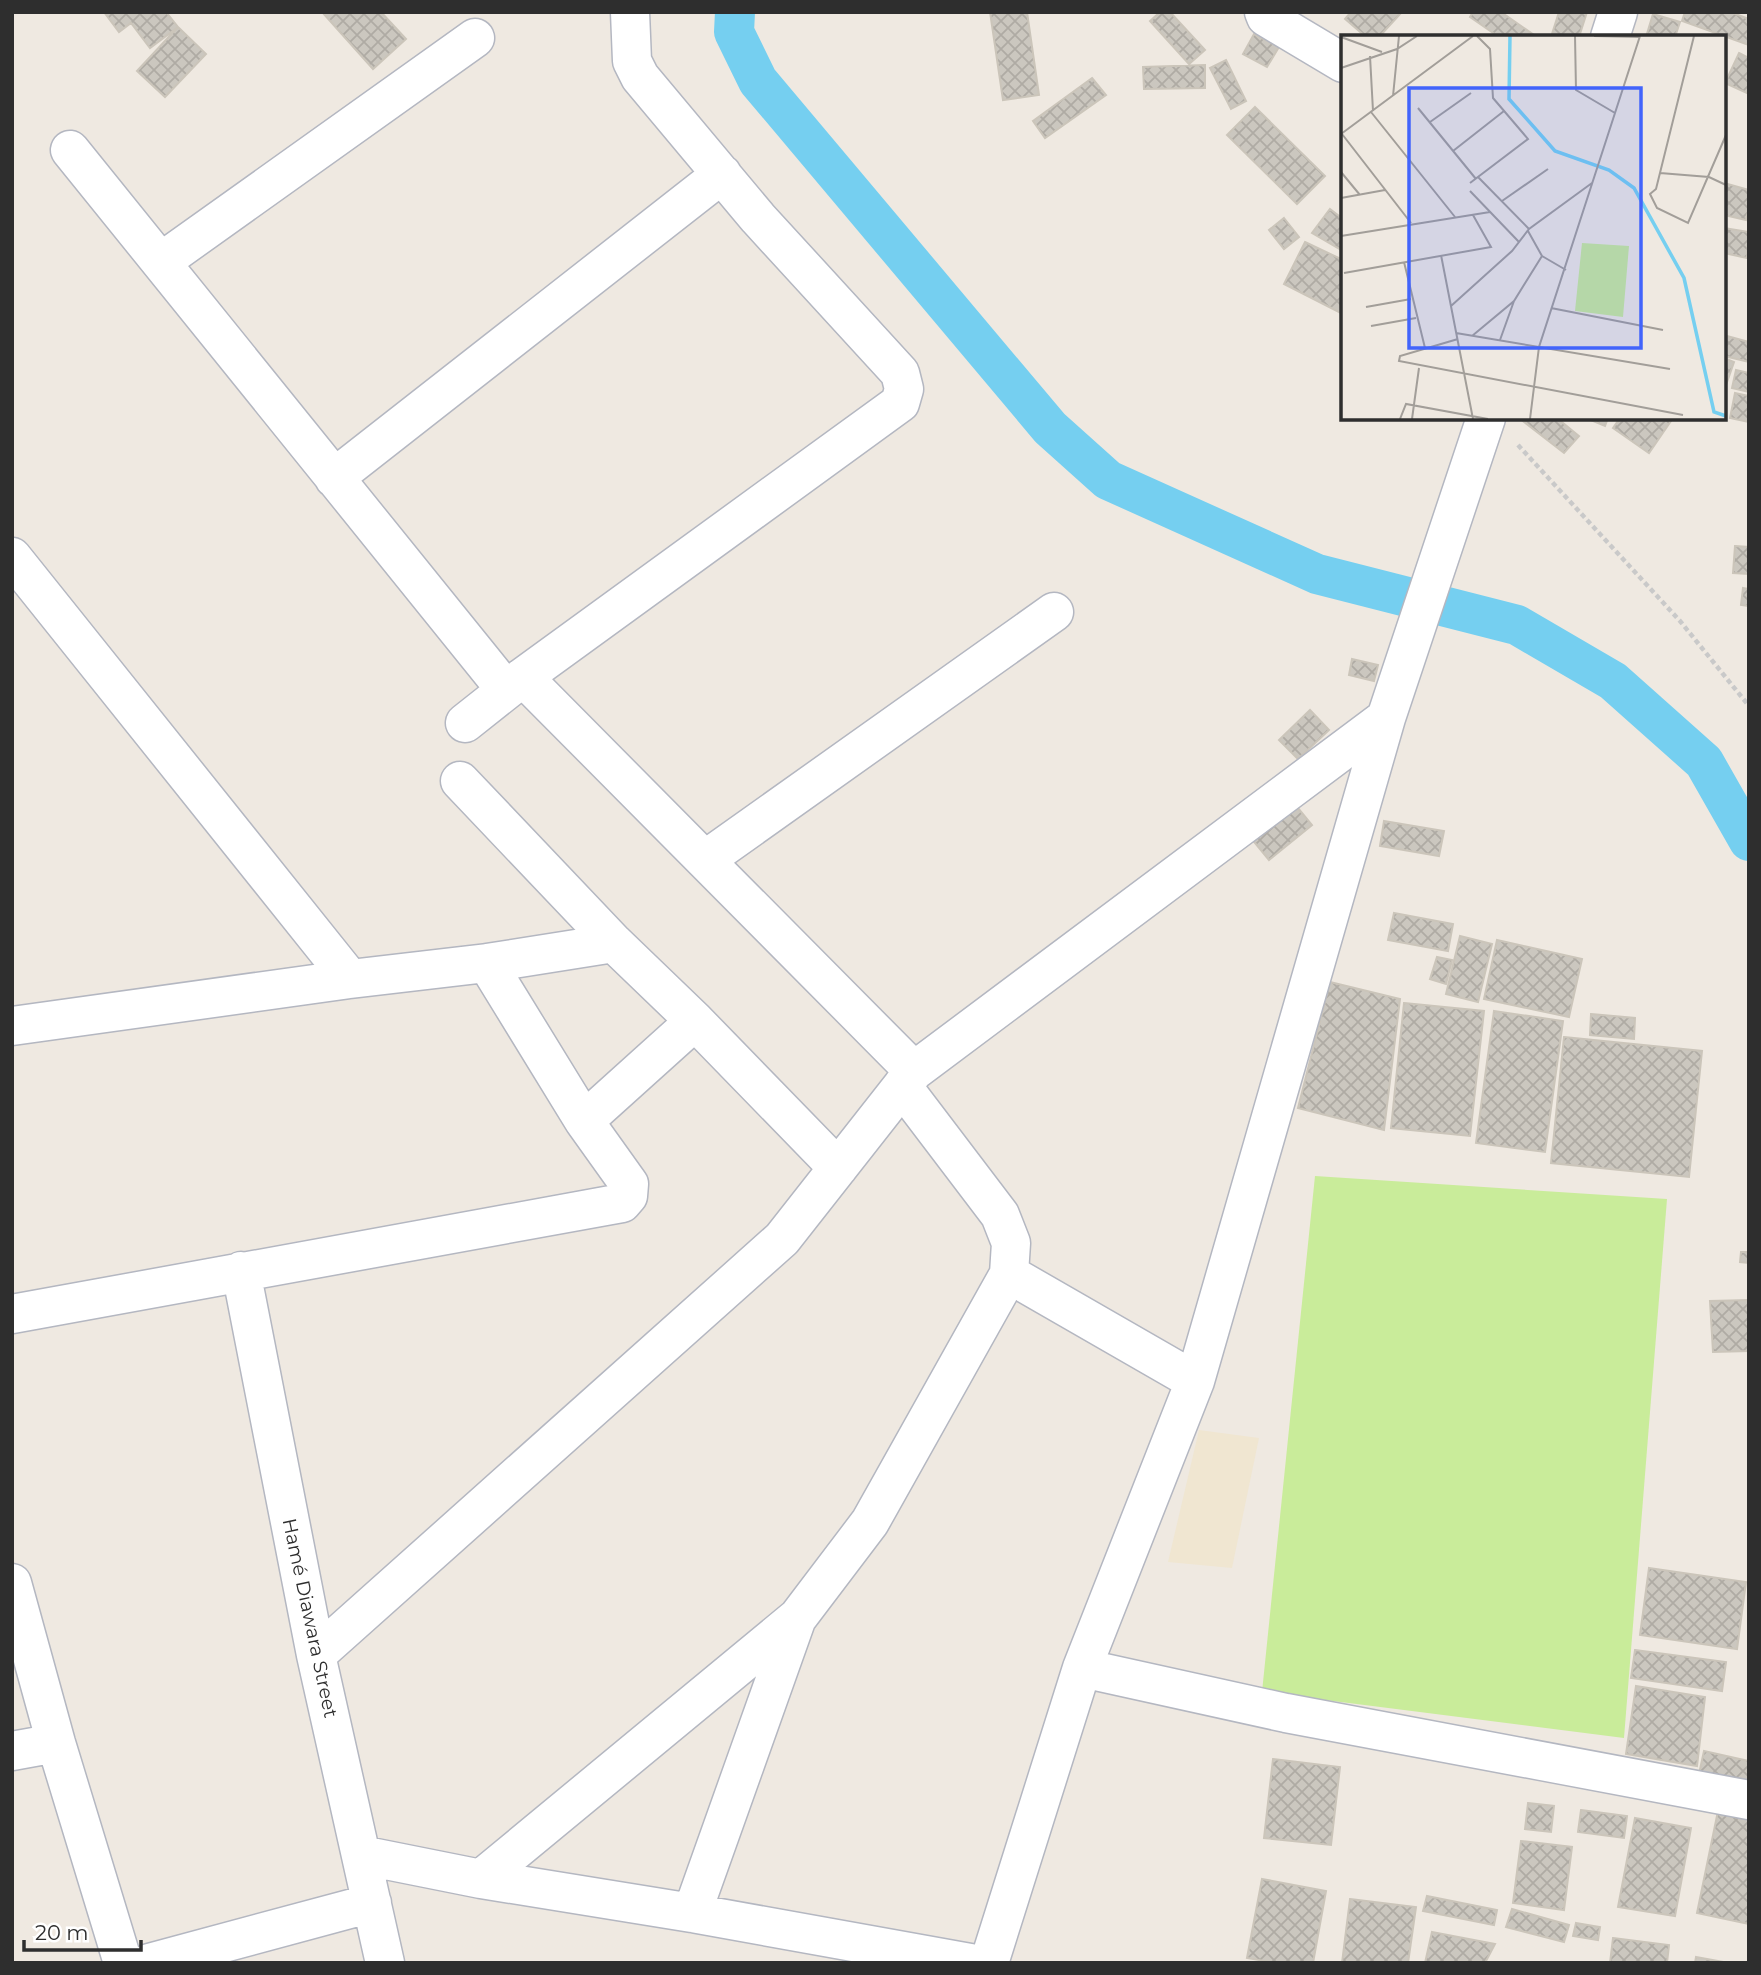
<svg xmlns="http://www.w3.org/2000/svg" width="1761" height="1975" font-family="Montserrat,sans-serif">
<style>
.education{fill:#f0e6d1}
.pitch{fill:#c9ec9a}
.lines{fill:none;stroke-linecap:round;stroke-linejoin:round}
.canal{stroke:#75cff0;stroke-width:40}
.building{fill:url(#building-cross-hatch);stroke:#cbc5ba;stroke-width:2}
.street-casing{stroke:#b4b7c1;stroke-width:41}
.path{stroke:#c9c9c9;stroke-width:4.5;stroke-dasharray:5 3.5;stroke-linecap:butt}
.street{stroke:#fff;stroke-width:38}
.labels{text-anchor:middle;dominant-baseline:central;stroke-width:5;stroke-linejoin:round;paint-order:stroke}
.street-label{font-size:19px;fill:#2e2e2e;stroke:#fff}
.inset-river{fill:none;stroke:#75cff0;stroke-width:3.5}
.inset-road{fill:none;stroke:#a29e99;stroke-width:2}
.view{fill:#4264fb;fill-opacity:0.15;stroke:#4264fb;stroke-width:3.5}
.inset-edge{fill:none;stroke:#2e2e2e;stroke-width:3.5}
</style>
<defs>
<pattern id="building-cross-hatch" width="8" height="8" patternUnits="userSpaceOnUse" patternTransform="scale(1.75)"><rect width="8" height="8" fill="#cbc7bf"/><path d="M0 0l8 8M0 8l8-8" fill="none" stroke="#afaba4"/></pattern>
</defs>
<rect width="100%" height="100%" fill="#efe9e1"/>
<path class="education" d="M1199,1430L1259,1438L1232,1568L1168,1562Z"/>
<path class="pitch" d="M1315,1176L1667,1199L1624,1738L1262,1692Z"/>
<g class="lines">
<path class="canal" d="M735,12L734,32L758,81L1050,428L1108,480L1317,574L1517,625L1613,681L1704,762L1749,841"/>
</g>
<path class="building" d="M104,12H166L178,27L150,48L131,23L119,32Z
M322,12H381L406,39L373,69Z
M990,12H1027L1039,95L1003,100Z
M1160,12H1170L1205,50L1189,64L1150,21Z
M1351,12H1400L1401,13L1379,37H1366L1345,19Z
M1473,12H1501L1537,37H1499L1470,17Z
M1559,12H1587L1579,37H1551Z
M1685,12H1730L1749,19V45L1682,21Z
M1653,14L1680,22L1675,37H1646Z
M178,27L206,54L165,97L137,71Z
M1254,34L1279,47L1267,67L1243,54Z
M1739,53L1749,58V94L1725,83Z
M1226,60L1246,101L1231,109L1210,68Z
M1205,65V88L1144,89L1143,67Z
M1092,78L1106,95L1045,138L1033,121Z
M1255,107L1325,176L1297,204L1227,135Z
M1724,183L1749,190V208L1746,220L1724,215Z
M1330,209L1343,219V251L1312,233Z
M1284,218L1299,237L1284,249L1269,230Z
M1724,228L1749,232L1747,258L1724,253Z
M1305,242L1343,260V314L1284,284Z
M1727,336L1749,342V362L1724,356Z
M1724,358L1734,362L1725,388L1724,387Z
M1736,370L1749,373V392L1732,388Z
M1735,393L1749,396V422L1730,418Z
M1519,418H1557L1579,436L1564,453Z
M1586,418H1608L1605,426Z
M1620,418H1673L1649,453L1613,428Z
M1735,546L1749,547V574L1733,573Z
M1743,588L1749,589V606L1741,605Z
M1352,659L1378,665L1374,681L1349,675Z
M1310,710L1329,730L1298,759L1279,740Z
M1293,802L1312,825L1269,860L1250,837Z
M1384,821L1444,831L1439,856L1380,846Z
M1394,913L1453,924L1448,951L1388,940Z
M1460,936L1492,944L1478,1002L1446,994Z
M1497,940L1582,959L1569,1017L1484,999Z
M1437,957L1452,960L1446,984L1430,979Z
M1330,982L1400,999L1384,1130L1298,1108Z
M1404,1003L1484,1011L1470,1136L1391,1128Z
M1494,1011L1563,1021L1545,1152L1476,1143Z
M1591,1014L1635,1018L1634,1039L1590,1035Z
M1564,1037L1702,1051L1689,1177L1551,1163Z
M1741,1252H1749V1263L1740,1262Z
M1749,1300V1351L1713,1352L1710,1301Z
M1649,1568L1746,1582L1737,1649L1640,1635Z
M1635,1650L1726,1662L1722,1691L1631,1678Z
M1636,1686L1705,1697L1697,1766L1626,1754Z
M1704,1751L1749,1761V1784L1699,1774Z
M1273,1759L1340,1767L1331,1845L1264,1838Z
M1528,1803L1554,1806L1551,1832L1525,1829Z
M1581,1810L1627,1816L1624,1838L1578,1832Z
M1718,1811L1749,1817V1924L1697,1913Z
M1635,1818L1691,1828L1675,1916L1618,1907Z
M1521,1841L1572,1847L1564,1910L1513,1903Z
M1262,1879L1326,1891L1313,1963H1276L1247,1958Z
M1427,1896L1497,1910L1494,1925L1423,1911Z
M1350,1899L1416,1907L1408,1963H1342Z
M1512,1909L1569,1925L1564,1942L1506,1927Z
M1576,1923L1600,1927L1598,1940L1573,1936Z
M1432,1932L1495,1944L1485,1963H1425Z
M1613,1938L1669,1945L1667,1963H1610Z
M1696,1957L1729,1963H1695Z"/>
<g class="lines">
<defs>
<path id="street" d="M1264,12L1266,17L1343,63
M1610,37L1618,12
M70,150L506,690
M161,262L475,38
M334,478L722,174
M12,557L350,979
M523,677L914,1071
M465,723L523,677L900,403L904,389L900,373L758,218L640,77L632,61L630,12
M460,781L614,943L695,1021L838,1168
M705,860L1054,612
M12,1026L350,979L487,963L614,943
M584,1121L695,1021
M241,1271L316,1655L385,1963
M1009,1274L1195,1381
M12,1314L622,1203L628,1196L629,1184L584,1121L487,963
M12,1583L56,1743L123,1963
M316,1655L782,1239L914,1071L1386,718
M1082,1668L1286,1713L1749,1800
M12,1751L56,1743
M361,1855L481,1879L692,1913L970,1963
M481,1879L798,1617L870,1522L1009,1274L1011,1243L1000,1215L902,1086
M692,1913L797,1618
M149,1963L372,1903
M989,1963L1082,1668L1195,1381L1386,718L1486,418"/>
</defs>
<use href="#street" class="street-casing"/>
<path class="path" d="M1518,445L1680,621L1749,706"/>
<use href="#street" class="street"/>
</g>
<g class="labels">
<g class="street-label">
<text transform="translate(310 1618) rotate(78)">Hamé Diawara Street</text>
</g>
</g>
<g transform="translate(1341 35)">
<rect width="385" height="385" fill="#efe9e1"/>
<path d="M241,208L288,211L282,282L234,276Z" fill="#c9ec9a"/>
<path class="inset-river" d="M169,1L168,64L214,116L268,135L293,153L343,243L373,377L385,381"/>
<path class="inset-road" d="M234,1L235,55L274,78M253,1L299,2M353,1L315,154L309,159L316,173L347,188L385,100M0,2L41,17M29,21L32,76M0,33L56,14L76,1M52,61L58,1M77,73L135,144M30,77L114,182M89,87L130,58M0,99L132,1M1,99L70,188M112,116L163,76M0,137L19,160M319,138L368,142L385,150M137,142L188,194M129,148L187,104L152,63L149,14L136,1M129,156L178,207M0,163L44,155M161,166L207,134M0,201L149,177M100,220L132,384M201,221L225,235M63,227L84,313M3,238L150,212L132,180M110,271L171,216L188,194L251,148M25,272L70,264M210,273L322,295M30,291L75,283M115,298L329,334M131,301L173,266L201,221L187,196M117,304L59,321L58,326L342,380M159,305L173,266M59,384L65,369L147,384M71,384L78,333M189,384L198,312L299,1"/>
<path class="view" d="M68,53H300V313H68Z"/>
<rect width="385" height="385" class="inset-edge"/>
</g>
<rect width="1761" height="1975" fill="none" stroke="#2e2e2e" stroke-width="28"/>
<path d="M24 1940v10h117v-10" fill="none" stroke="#2e2e2e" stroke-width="3.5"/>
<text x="35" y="1940" font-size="21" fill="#2e2e2e" stroke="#ffffff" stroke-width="5" paint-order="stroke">20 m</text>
</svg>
